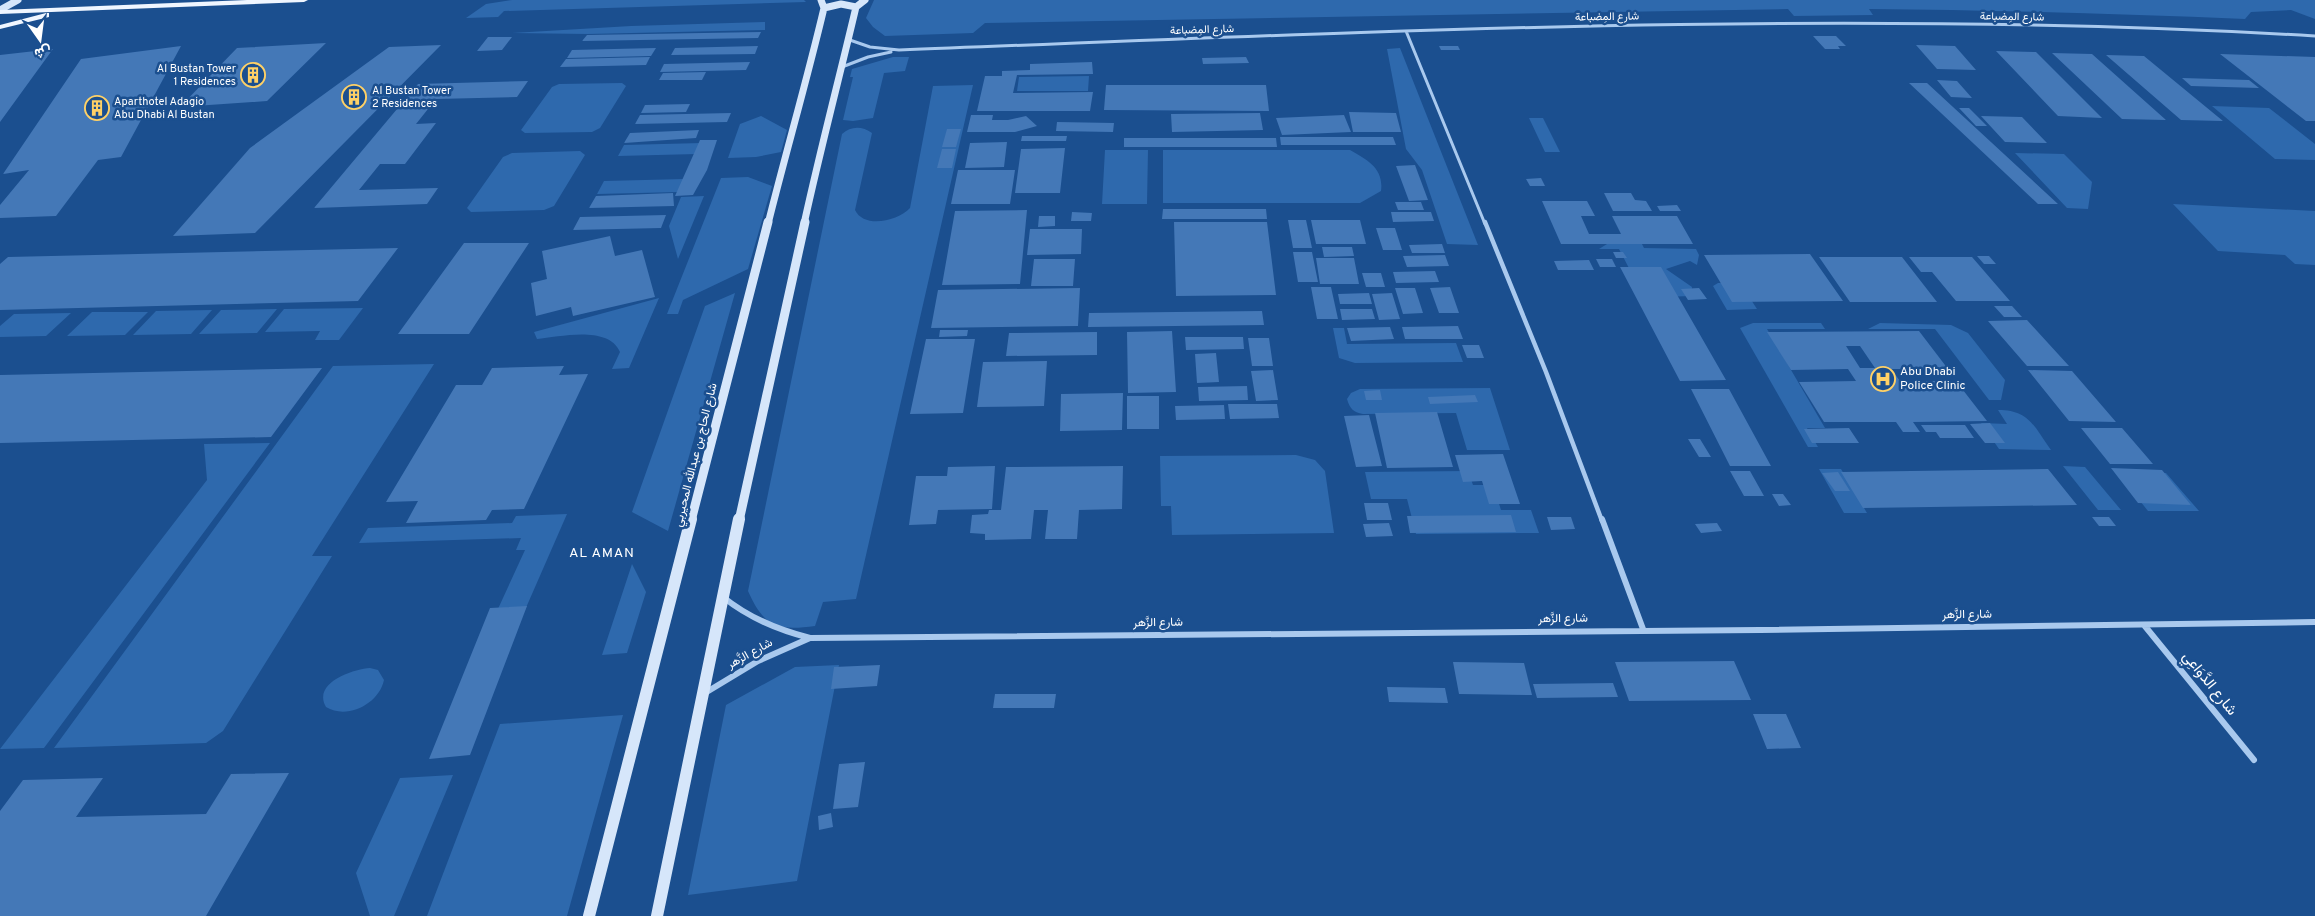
<svg xmlns="http://www.w3.org/2000/svg" width="2315" height="916" font-family="Overpass,Vazirmatn,sans-serif">
<style>
.green{fill:#2e69ad}
.building{fill:#4478b7;fill-rule:evenodd}
.lines{fill:none;stroke-linecap:round;stroke-linejoin:round}
.street-far2{stroke:#a9c9ee;stroke-width:3}
.street-far1{stroke:#a9c9ee;stroke-width:4.5}
.street{stroke:#a9c9ee;stroke-width:6}
.secondary-far2{stroke:#d6e6fa;stroke-width:7}
.secondary-far1{stroke:#d6e6fa;stroke-width:9}
.secondary{stroke:#d6e6fa;stroke-width:12}
.primary{fill:#f0f6ff;fill-rule:evenodd}
.labels{text-anchor:middle;dominant-baseline:central;stroke-width:5;stroke-linejoin:round;paint-order:stroke}
.far-street-label{font-size:11px;fill:#fff;stroke:#1b4f8f}
.far-poi-label{font-size:11px;fill:#fff;stroke:#1b4f8f;text-anchor:start}
.poi-label{font-size:12px;fill:#fff;stroke:#1b4f8f;text-anchor:start}
.street-label{font-size:12px;fill:#fff;stroke:#1b4f8f}
.neighbourhood-label{font-size:14px;letter-spacing:1px;fill:#fff;stroke:#1b4f8f}
.near-street-label{font-size:15px;fill:#fff;stroke:#1b4f8f}
</style>
<rect width="100%" height="100%" fill="#1b4f8f"/>
<path class="green" d="M512,0H804L806,2L504,11L498,17L466,18L486,4Z
M874,0H2315V19L2291,10L2251,12L2245,19C2120,14 1995,10 1869,9L1873,15L1794,16L1788,9L985,23L973,33L885,36L873,27L866,18Z
M765,22V30L588,34L512,33L631,26Z
M1400,48L1478,245L1447,244L1422,170L1406,149L1387,49Z
M893,57H909L905,71L884,73L873,118L853,121L843,120L853,77H850L852,69Z
M1089,76L1088,91H1017L1019,77Z
M622,83L626,86L600,128L592,132L525,133L521,130L552,87L559,84Z
M973,85L856,599L823,602L815,626C777,631 764,627 748,591L842,134C851,126 862,126 872,133L855,210C864,229 898,221 910,208L933,86Z
M2212,106L2269,108L2315,144V160L2275,159Z
M761,116L787,130L781,152L756,157L728,158L740,124Z
M1529,118H1543L1560,152H1545Z
M702,143L697,154L618,156L624,145Z
M1105,150H1148L1147,204H1102Z
M1163,150H1350C1368,160 1384,169 1381,191L1360,203H1163Z
M580,151L585,155L554,206L544,210L471,212L467,208L503,157L512,153Z
M2015,153L2064,154L2092,182L2088,209L2067,208Z
M748,177L772,186L748,269L683,300L678,314H667L721,178Z
M685,179L679,192L597,194L604,181Z
M704,196L678,259L669,226L681,197Z
M2173,204L2315,211V265L2295,264L2285,255L2218,251Z
M1638,236L1644,248L1696,249L1699,255L1697,265L1690,261L1666,269L1692,287L1691,296L1663,297L1656,320L1619,249H1599L1615,239Z
M1718,283H1740L1757,309L1727,310L1713,286Z
M735,293L668,531L632,512L705,306Z
M659,298L629,368L612,369L620,352C608,325 560,337 537,339L534,332Z
M363,308L339,340H315L320,331L265,332L284,309Z
M277,309L257,333L199,334L221,310Z
M212,310L191,334L133,335L156,311Z
M92,312H148L125,335L67,336Z
M71,313L46,336L0,337V326L14,314Z
M1753,323H1821L1825,329H1767L1825,428H1807L1818,447H1808L1740,328Z
M1880,323L1951,325L1968,333L2005,380L2001,400H1989L1935,329H1868Z
M1333,328H1344L1347,344L1456,343L1463,362L1355,363L1339,358Z
M434,364L312,556H332L223,731L206,743L54,748L333,366Z
M1490,388L1510,450H1467L1456,413L1363,414C1353,412 1350,409 1347,399L1351,393L1360,389Z
M1998,410C2030,410 2034,427 2051,450L1999,449L1981,423L2007,424Z
M270,443L44,748L0,749L207,480L204,444Z
M1296,455L1315,460L1325,471L1334,533L1172,535L1171,506H1161L1160,456Z
M2063,466L2085,467L2121,510H2098Z
M1819,469H1841L1867,513H1844Z
M1468,471L1473,485H1493L1501,510H1531L1539,533L1416,534L1407,499H1371L1365,472Z
M2117,472L2166,473L2199,511H2148Z
M567,514L525,610L497,611L525,550H516L521,538L359,543L368,528L512,523L516,516Z
M632,564L646,592L627,653L602,655Z
M839,665L797,881L688,895L726,705L795,667Z
M370,668L378,670L384,680C379,704 347,720 326,707C312,683 353,669 370,668Z
M623,715L567,916H427L500,724Z
M453,775L394,916H370L356,873L400,778Z"/>
<path class="building" d="M761,32L758,38L582,41L587,35Z
M1813,36H1836L1846,46H1838L1840,49H1825Z
M488,37H512L502,50L477,51Z
M326,43L267,101L180,107L237,48Z
M441,45L255,233L173,236L250,148L389,47Z
M1916,45L1955,46L1976,70L1937,69Z
M181,46L121,157L98,160L56,216L0,218V205L29,170L3,174L81,59Z
M758,46L755,54L671,55L675,48Z
M1439,46H1458L1460,50H1441Z
M656,48L651,56L567,58L572,50Z
M53,49L0,122V55Z
M1996,51L2036,52L2102,118L2058,116Z
M2052,53L2092,54L2166,120L2122,119Z
M2220,54L2315,57V121H2306Z
M2106,55L2144,56L2223,121L2181,120Z
M650,57L646,65L560,67L566,59Z
M1246,57L1249,63L1203,64L1202,58Z
M750,62L746,70L660,72L664,64Z
M1092,62L1093,74L1017,75L1013,93L1093,92L1090,111H977L985,76H1002V71L1030,70V64Z
M706,72L702,80H659L663,73Z
M2182,78L2249,80L2259,88L2191,86Z
M1937,80L1957,81L1972,98L1951,97Z
M528,81L517,97L436,99L416,124L436,123L405,164H380L359,190L438,188L427,204L314,208L418,84Z
M1909,83H1927L2058,204H2038Z
M1106,85H1266L1269,111L1104,110Z
M690,104L686,112L641,113L645,105Z
M1959,108H1969L1987,126H1976Z
M1349,112L1396,113L1401,132H1353Z
M731,113L727,122L635,124L640,115Z
M1260,113L1263,130L1172,132L1171,114Z
M971,115H993L992,120H1008L1026,116L1037,126L1015,132H967Z
M1344,115L1351,132L1282,135L1276,118Z
M1981,116L2022,117L2047,143L2005,142Z
M1057,122L1114,123L1113,132L1056,131Z
M947,129H961L956,147H942Z
M699,130L696,138L624,143L630,133Z
M1022,136H1067L1066,141H1021Z
M1280,137H1393L1396,145H1281Z
M1124,138H1276L1277,147H1124Z
M700,140H717L707,170L693,195L675,196Z
M1007,142L1004,167L965,168L970,143Z
M1065,148L1060,193H1015L1021,149Z
M942,149H956L952,168H937Z
M1415,165L1428,200L1409,201L1396,166Z
M958,170H1015L1010,204H951Z
M1541,178L1545,186H1530L1526,179Z
M673,193L674,206L589,208L596,196Z
M1604,193H1631L1635,200L1646,201L1652,211H1613Z
M1542,201H1587L1595,216H1581L1589,234H1621L1612,216H1677L1693,244H1561Z
M1395,202H1421L1424,210H1398Z
M1677,205L1681,211H1660L1657,206Z
M1163,209H1266L1267,219H1162Z
M1027,210L1020,284L942,285L955,211Z
M1072,212L1092,213L1091,221H1071Z
M1391,212H1431L1434,221L1393,222Z
M666,215L661,228L573,230L580,217Z
M1039,216H1055V226L1038,227Z
M1288,220H1306L1312,248H1293Z
M1311,220H1360L1366,244H1316Z
M1174,222H1267L1276,295L1176,296Z
M1376,228H1395L1402,250H1383Z
M1030,229H1082L1081,254L1027,255Z
M610,236L615,256L642,250L655,297L573,316L571,307L536,316L531,283L547,279L542,251Z
M464,243H529L469,334H398Z
M1442,244L1445,253H1412L1409,245Z
M1322,247H1352L1354,256L1324,257Z
M398,248L358,301L0,310V264L8,257Z
M1293,252H1312L1318,282H1298Z
M1613,252H1623L1627,258H1616Z
M1810,254L1843,301L1732,302L1704,255Z
M1445,255L1449,266L1407,267L1403,256Z
M1977,256H1989L1996,264H1984Z
M1819,257H1902L1937,302H1850Z
M1909,257H1972L2010,301H1956L1932,272H1921Z
M1316,258H1354L1359,284H1320Z
M1034,259H1075L1073,286H1031Z
M1596,259H1612L1616,267H1600Z
M1589,260L1594,270H1558L1554,261Z
M1620,267H1661L1726,380L1680,381Z
M1435,271L1439,282L1396,283L1393,272Z
M1362,273H1381L1385,287H1366Z
M1311,287H1331L1338,319H1317Z
M1450,287L1459,313H1439L1430,288Z
M1080,288L1078,326L931,328L938,290Z
M1395,288H1415L1423,313L1403,314Z
M1699,288L1707,299L1688,300L1681,289Z
M1369,293L1372,304H1340L1338,294Z
M1392,293L1400,319L1379,320L1372,294Z
M1994,306H2012L2022,317H2004Z
M1340,309H1372L1375,319L1342,320Z
M1262,311L1264,325L1088,327L1089,313Z
M2027,320L2069,366H2027L1988,321Z
M1458,326L1463,339H1405L1402,327Z
M1390,327L1394,339L1351,341L1347,328Z
M940,330H968L967,336L939,337Z
M1172,331L1176,392L1128,393L1127,332Z
M1919,331L1948,369H1891L1900,381H1956L1987,421L1913,422L1920,432H1903L1896,422H1824L1799,382L1856,381L1848,369L1791,370L1767,332ZM1846,346H1860L1875,368H1860Z
M1097,332V355L1006,356L1009,333Z
M1185,337H1243L1244,349L1186,350Z
M1248,338H1269L1273,366H1252Z
M926,339H975L963,413L910,414Z
M1462,345H1479L1484,358H1467Z
M1216,353L1219,382L1197,383L1195,354Z
M1047,361L1044,406L977,407L983,362Z
M564,366L559,375L588,374L524,509L492,510L486,520L406,523L418,501L386,502L456,385H482L492,368Z
M322,368L271,437L0,443V375Z
M1273,370L1278,400L1256,401L1251,371Z
M2028,370L2072,371L2116,422L2069,421Z
M1247,386L1248,400L1199,401L1198,387Z
M1691,389H1729L1771,466H1730Z
M1380,390L1382,400H1366L1364,391Z
M1123,393L1122,430L1060,431L1061,394Z
M1475,395L1478,402L1430,404L1428,397Z
M1127,396H1159V429H1127Z
M1228,404H1277L1279,418L1230,419Z
M1224,405L1225,419L1176,420L1175,406Z
M1437,412L1453,467L1387,468L1375,413Z
M1369,415L1382,466L1356,467L1344,416Z
M1990,423L2005,443H1985L1970,424Z
M1921,425H1965L1974,438H1940L1936,432H1926Z
M1849,428L1859,443H1812L1804,429Z
M2081,428H2122L2153,464H2110Z
M1688,439H1700L1711,457H1699Z
M1503,454L1520,504H1489L1482,481L1463,482L1455,455Z
M995,466L992,509L938,510L936,524L909,525L916,476H947L948,467Z
M1123,466L1122,509L1079,510L1077,539H1045L1048,510H1034L1031,539L985,540V534L970,533L972,515L988,514L989,510H1001L1006,467Z
M2111,468L2162,470L2191,505L2138,503Z
M2048,469L2077,505L1863,508L1841,472Z
M1730,471H1750L1764,496H1744Z
M1838,472L1850,491H1835L1822,473Z
M1772,494H1783L1791,505L1779,506Z
M1364,503H1388L1392,520H1367Z
M1511,515L1516,532L1410,533L1407,516Z
M1547,517H1571L1575,529L1551,530Z
M2092,517H2109L2116,526H2099Z
M1389,523L1393,536L1366,537L1363,524Z
M1717,523L1722,531L1701,533L1695,524Z
M527,606L470,755L429,759L490,608Z
M1734,661L1751,700L1629,701L1615,662Z
M1453,662L1524,663L1532,695L1459,694Z
M880,665L877,686L831,689L834,667Z
M1613,683L1618,697L1537,698L1533,684Z
M1387,687L1445,688L1448,703L1389,702Z
M995,694H1056L1054,708H993Z
M1753,714H1786L1801,748L1767,749Z
M865,762L858,807L833,809L839,764Z
M289,773L206,916H0V811L23,780L103,778L76,817L206,814L231,774Z
M831,813L833,827L819,830L818,816Z"/>
<g class="lines">
<path class="street-far2" d="M1406,31L1485,224
M847,39L870,47L899,50C1370,32 1844,8 2315,36
M842,67L868,57L891,52"/>
<path class="street-far1" d="M1485,222L1546,372L1602,521"/>
<path class="street" d="M1602,519L1643,629
M723,597C749,618 778,630 810,638L1760,630L2315,622
M2144,625L2254,760
M705,693L758,661L810,638"/>
<path class="secondary-far2" d="M824,8L841,4L856,7
M0,10L18,0
M768,224C786,152 807,80 824,8L821,0
M804,224C820,151 839,79 856,7L865,0"/>
<path class="secondary-far1" d="M691,521L768,222
M739,521L805,222"/>
<path class="secondary" d="M589,916L691,519
M657,916L739,519"/>
<path class="primary" d="M247,0H308L304,2L0,14V10Z
M46,13H49V17L0,29V25Z"/>
</g>
<defs>
<symbol id="building-ring" viewBox="-11 -11 22 22"><circle r="9.5" fill="#1b4f8f" stroke="#ffd166" stroke-width="1.5"/><path d="M-4-6H4V6H1V3H-1V6H-4ZM-2.5-4.3h1.7v1.8h-1.7ZM.8-4.3h1.7v1.8H.8ZM-2.5-1h1.7V.8h-1.7ZM.8-1h1.7V.8H.8Z" fill="#ffd166"/></symbol>
<symbol id="hospital-ring" viewBox="-11 -11 22 22"><circle r="9.5" fill="#1b4f8f" stroke="#ffd166" stroke-width="1.5"/><path d="M-5-5h3v3.5h4V-5h3V5h-3V1.5h-4V5h-3Z" fill="#ffd166"/></symbol>
</defs>
<g fill-rule="evenodd">
<use href="#building-ring" x="239" y="61" width="28" height="28"/>
<use href="#building-ring" x="340" y="83" width="28" height="28"/>
<use href="#building-ring" x="83" y="94" width="28" height="28"/>
<use href="#hospital-ring" x="1869" y="365" width="28" height="28"/>
</g>
<g class="labels">
<g class="far-street-label">
<text transform="translate(1607 17) rotate(-1)">شارع المِضباعة</text>
<text transform="translate(2012 17) rotate(1)">شارع المِضباعة</text>
<text transform="translate(1202 30) rotate(-2)">شارع المِضباعة</text>
</g>
<g class="far-poi-label">
<text x="236" y="69" text-anchor="end">Al Bustan Tower<tspan x="236" dy="13">1 Residences</tspan></text>
<text x="372" y="91">Al Bustan Tower<tspan x="372" dy="13">2 Residences</tspan></text>
<text x="114" y="102">Aparthotel Adagio<tspan x="114" dy="13">Abu Dhabi Al Bustan</tspan></text>
</g>
<g class="poi-label">
<text x="1900" y="372">Abu Dhabi<tspan x="1900" dy="14">Police Clinic</tspan></text>
</g>
<g class="street-label">
<text transform="translate(696 455) rotate(-76)">شارع الحاج بن عبدالله المحيربي</text>
<text transform="translate(1967 615) rotate(-1)">شارع الزَّهر</text>
<text transform="translate(1563 619) rotate(-1)">شارع الزَّهر</text>
<text transform="translate(1158 623) rotate(-1)">شارع الزَّهر</text>
<text transform="translate(750 654) rotate(-29)">شارع الزَّهر</text>
</g>
<g class="neighbourhood-label">
<text x="602" y="553">AL AMAN</text>
</g>
<g class="near-street-label">
<text transform="translate(2209 684) rotate(51)">شارع الدَّوَاعِي</text>
</g>
</g>
<g transform="translate(40 40) rotate(166)" stroke="#1b4f8f" stroke-width="4" paint-order="stroke">
<path d="M0-4L9 19L0 12L-9 19Z" fill="#ffffff"/>
<text y="-8" font-size="14" font-weight="bold" text-anchor="middle" fill="#ffffff">ش</text>
</g>
</svg>
